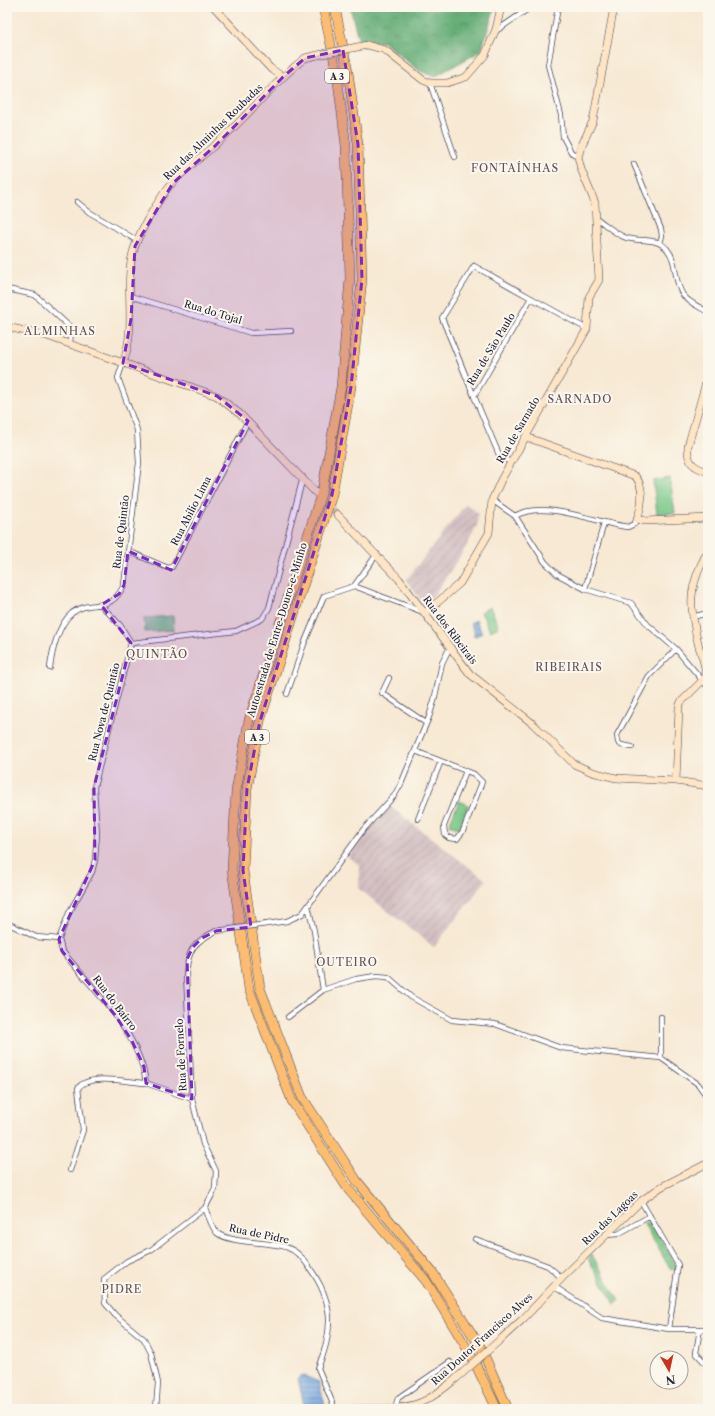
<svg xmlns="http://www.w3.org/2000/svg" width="715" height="1416" font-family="'Libre Caslon Text',serif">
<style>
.industrial{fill:url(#industrial-furrows)}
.grass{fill:url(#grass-tufts);stroke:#4e7562}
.forest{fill:url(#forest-crowns);stroke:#426758}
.garden{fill:#79c888;stroke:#4e7562}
.water{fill:url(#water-rules);stroke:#4a628c}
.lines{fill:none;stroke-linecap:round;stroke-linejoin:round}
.secondary-tunnel{stroke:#ccc1b5;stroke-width:7;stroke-dasharray:7 3.5;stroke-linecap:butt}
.street-casing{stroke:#424052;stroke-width:6}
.secondary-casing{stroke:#424052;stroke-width:8}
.highway-casing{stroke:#424052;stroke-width:10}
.street{stroke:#fff;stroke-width:4.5}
.secondary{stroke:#fee5c5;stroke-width:7}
.highway{stroke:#fcbd6f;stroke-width:9}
.street-bridge-casing{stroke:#424052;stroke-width:6;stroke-linecap:butt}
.secondary-bridge-casing{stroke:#424052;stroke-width:8;stroke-linecap:butt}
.street-bridge{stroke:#fff;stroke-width:4.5}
.secondary-bridge{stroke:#fee5c5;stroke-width:7}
.marked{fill:#7b2cbf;fill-opacity:0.2;stroke:#7b2cbf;stroke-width:3;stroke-dasharray:8 5;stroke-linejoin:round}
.labels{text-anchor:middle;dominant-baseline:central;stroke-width:4;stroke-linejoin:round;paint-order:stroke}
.shield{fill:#fbf7ec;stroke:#636270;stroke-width:1}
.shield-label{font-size:9px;font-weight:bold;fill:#22223b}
.street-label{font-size:10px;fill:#22223b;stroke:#fbf7ec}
.neighbourhood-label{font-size:11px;letter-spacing:1px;fill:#63515c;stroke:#fbf7ec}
</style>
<defs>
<pattern id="industrial-furrows" width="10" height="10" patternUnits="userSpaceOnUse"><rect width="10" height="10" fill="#d2bec1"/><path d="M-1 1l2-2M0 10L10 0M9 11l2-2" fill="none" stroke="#b4a3a7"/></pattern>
<pattern id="grass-tufts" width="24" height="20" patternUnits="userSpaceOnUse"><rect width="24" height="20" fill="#79c888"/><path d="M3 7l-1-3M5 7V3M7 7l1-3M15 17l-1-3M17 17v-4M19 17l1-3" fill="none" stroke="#63a270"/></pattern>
<pattern id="forest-crowns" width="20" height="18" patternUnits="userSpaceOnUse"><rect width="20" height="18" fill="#62ac74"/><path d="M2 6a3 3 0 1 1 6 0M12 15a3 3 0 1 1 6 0" fill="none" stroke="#508c60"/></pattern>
<pattern id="water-rules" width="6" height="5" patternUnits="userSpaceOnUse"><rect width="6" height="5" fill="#71a2dc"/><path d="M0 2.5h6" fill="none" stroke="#5c84b4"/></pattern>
</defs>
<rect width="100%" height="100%" fill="#fbf7ec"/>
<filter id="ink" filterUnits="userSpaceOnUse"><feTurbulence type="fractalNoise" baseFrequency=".025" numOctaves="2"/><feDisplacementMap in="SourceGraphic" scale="8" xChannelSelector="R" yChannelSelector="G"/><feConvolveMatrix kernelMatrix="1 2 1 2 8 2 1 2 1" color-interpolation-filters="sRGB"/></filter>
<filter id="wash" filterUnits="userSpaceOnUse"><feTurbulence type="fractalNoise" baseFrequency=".012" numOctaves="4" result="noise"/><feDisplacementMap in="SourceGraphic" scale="16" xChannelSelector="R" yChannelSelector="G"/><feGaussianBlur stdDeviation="0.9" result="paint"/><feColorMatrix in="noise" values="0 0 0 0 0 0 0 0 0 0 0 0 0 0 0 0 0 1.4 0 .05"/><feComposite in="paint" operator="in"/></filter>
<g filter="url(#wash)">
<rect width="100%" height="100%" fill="#f7e9d3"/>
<path class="industrial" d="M466,504L478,513L477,526L466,547L426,607L406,580Z
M391,807L486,880L434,947L359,889L360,865L348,857L359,839Z"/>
<path class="grass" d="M650,1221L677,1267L671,1270L644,1224Z
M592,1255L619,1301L615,1304L588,1259Z"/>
<path class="forest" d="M350,7H495L481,51L434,77L418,70L383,42H359Z"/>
<path class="garden" d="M670,478L675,513L657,514L653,481Z
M490,607L499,627L490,631L481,612Z
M173,616L174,630L145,632L144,618Z
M459,801L469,805L459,828L449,825Z"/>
<path class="water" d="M476,620L482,633L476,636H473L475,633L470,623Z
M302,1375L319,1382L325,1405L322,1408L304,1406L298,1378Z"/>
</g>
<g filter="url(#ink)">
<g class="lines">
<path class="secondary-tunnel" d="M318,494L337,514"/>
<defs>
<path id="street" d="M558,7L548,65L561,115L563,137L571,152L578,157
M496,31L531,7
M430,83L455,157
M634,164L661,229L662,236L660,243
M77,202L89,212L138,241
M596,218C605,224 614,233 624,237C638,243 656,236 667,249C678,262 673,281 683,295C689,303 700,307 708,312
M7,289L35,295L71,328L70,344
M130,296L251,333L291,331
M474,396L442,318L474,266L531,298
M511,462L500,457L474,396L531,298L587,329
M492,500L515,516L545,562L557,574L585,589L631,603L648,625L676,649L708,687
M515,516C544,499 596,523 628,527L634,524L637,519
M128,551L168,568L172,567L248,421
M354,586L377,554
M585,589L604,523
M101,605L120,625L131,643
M692,617L708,613
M131,643L236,631L262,619L269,608L303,477
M50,668C52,651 58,625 72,613C93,597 109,616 124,585L139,463L137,430L118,378L123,363
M389,678L382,693L426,723
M287,694L304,644L324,596L354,586L423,612
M632,747L621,745L618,742L617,735L649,676L676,649
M415,751L474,774L482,782L463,831L457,839L449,838L445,835L444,826L466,771
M418,819L441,761
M7,923L36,937L59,939
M267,924L287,921L302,914L363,830L394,796L401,784L429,717L434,701L442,663L450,647
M59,939L69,913L92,872L95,860L97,834L94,787L131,643
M59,939L62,951C94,990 139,1032 146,1083L192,1099
M323,990L356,979L376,976L388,977L411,997L452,1020L495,1024L561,1048L661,1058L698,1084L708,1098
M288,1017L323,990L314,931L308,906
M661,1017V1058
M70,1170L83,1130L78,1088C89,1073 129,1082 146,1083
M641,1201L678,1265L669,1329
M205,1208C208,1215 212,1228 217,1233C232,1244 268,1241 286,1247C297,1251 303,1258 309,1267C334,1301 334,1330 318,1368L335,1409
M606,1235L618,1234L650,1216
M475,1239L548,1266L562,1278
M555,1287L602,1318L669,1329H708
M700,1329L696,1353L708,1366
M395,1408L398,1398L450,1362
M156,1409L158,1383L151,1353L144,1339L115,1315L105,1303L104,1279L127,1261L151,1250L205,1208L215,1189L216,1171L203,1144L192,1099L186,974C188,949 194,942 216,931"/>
<path id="secondary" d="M214,7L270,68L283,77
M367,45L385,50L423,80L430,83H447L466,77L485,55L496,29L501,7
M7,327L44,335L217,396L241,415L316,493
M123,363C138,325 122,281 135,246C141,229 162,193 174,181C192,163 213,148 231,130C252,110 271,87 293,68L305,58L318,55
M708,375L688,446C687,463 693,467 708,472
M526,437L635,476C645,487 642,507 637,519L646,521L708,518
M337,514L399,579L470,674L532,723L574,764L592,772L616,778L676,781L708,786
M425,613L460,583L489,533L492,500L501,480L587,329L589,297L599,280L595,203L581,169L578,157L581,147L593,121L614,7
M676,781L679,707L681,702L706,677C706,667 702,656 699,647C689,606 687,589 708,551
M501,1339L524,1318L562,1278L641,1201L661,1187L708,1163
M349,1409C374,1408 403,1412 426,1400C438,1394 448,1385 459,1376"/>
<path id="highway" d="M323,7L337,74L346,146L350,278L341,387L322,491L249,720L236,791L232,869L249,989L292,1101L348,1189L426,1281L471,1355L497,1409
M335,7L348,72L358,144L362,279L351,387L332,495L260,721L247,789L243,870L260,988L302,1097L357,1181L433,1273L481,1348L508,1409"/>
</defs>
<use href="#street" class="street-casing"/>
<use href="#secondary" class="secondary-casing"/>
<use href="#highway" class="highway-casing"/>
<use href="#street" class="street"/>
<use href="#secondary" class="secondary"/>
<use href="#highway" class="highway"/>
<defs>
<path id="street-bridge" d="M216,931L267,924"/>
<path id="secondary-bridge" d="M318,55L367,45
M459,1376L501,1339"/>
</defs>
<use href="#street-bridge" class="street-bridge-casing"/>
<use href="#secondary-bridge" class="secondary-bridge-casing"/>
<use href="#street-bridge" class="street-bridge"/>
<use href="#secondary-bridge" class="secondary-bridge"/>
</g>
</g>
<path class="marked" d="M343,50L358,144L362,279L351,387L332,495L260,721L247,789L243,870L251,927L216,931L202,938L193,947L187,959L192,1099L146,1083L144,1067L132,1041L115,1015L62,951L59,939L95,860L94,787L131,643L101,605L119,594L124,585L128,551L171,570L248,421L217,396L123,363L131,319L135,246L173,183L215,146L283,77L305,58Z"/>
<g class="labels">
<g class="shield">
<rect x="325" y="69" width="24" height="14" rx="3"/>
<rect x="245" y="730" width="24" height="14" rx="3"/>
</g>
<g class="shield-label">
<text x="337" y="76">A 3</text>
<text x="257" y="737">A 3</text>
</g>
<g class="street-label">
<text transform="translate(213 132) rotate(-44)">Rua das Alminhas Roubadas</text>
<text transform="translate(213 312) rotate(17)">Rua do Tojal</text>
<text transform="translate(491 349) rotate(-59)">Rua de São Paulo</text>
<text transform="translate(518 430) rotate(-60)">Rua de Sarnado</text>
<text transform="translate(191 511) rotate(-63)">Rua Abílio Lima</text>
<text transform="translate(121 532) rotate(-83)">Rua de Quintão</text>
<text transform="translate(277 630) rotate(-73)">Autoestrada de Entre-Douro-e-Minho</text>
<text transform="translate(450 630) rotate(53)">Rua dos Ribeirais</text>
<text transform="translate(104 712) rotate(-76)">Rua Nova de Quintão</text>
<text transform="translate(115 1003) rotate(53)">Rua do Bairro</text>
<text transform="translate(181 1055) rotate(-93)">Rua de Fornelo</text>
<text transform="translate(610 1218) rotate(-44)">Rua das Lagoas</text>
<text transform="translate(259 1234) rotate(12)">Rua de Pidre</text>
<text transform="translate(482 1339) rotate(-42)">Rua Doutor Francisco Alves</text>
</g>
<g class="neighbourhood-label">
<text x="515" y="168">FONTAÍNHAS</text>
<text x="60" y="331">ALMINHAS</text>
<text x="580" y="399">SARNADO</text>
<text x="157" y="654">QUINTÃO</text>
<text x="569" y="667">RIBEIRAIS</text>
<text x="347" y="962">OUTEIRO</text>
<text x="122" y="1289">PIDRE</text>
</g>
</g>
<rect width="715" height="1416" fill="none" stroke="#fbf7ec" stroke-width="24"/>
<g transform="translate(669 1370) rotate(171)"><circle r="19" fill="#fbf7ec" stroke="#a4a2a5"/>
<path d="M0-3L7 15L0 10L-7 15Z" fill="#c8321e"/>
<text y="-6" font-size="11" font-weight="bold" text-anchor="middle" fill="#22223b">N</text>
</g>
</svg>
